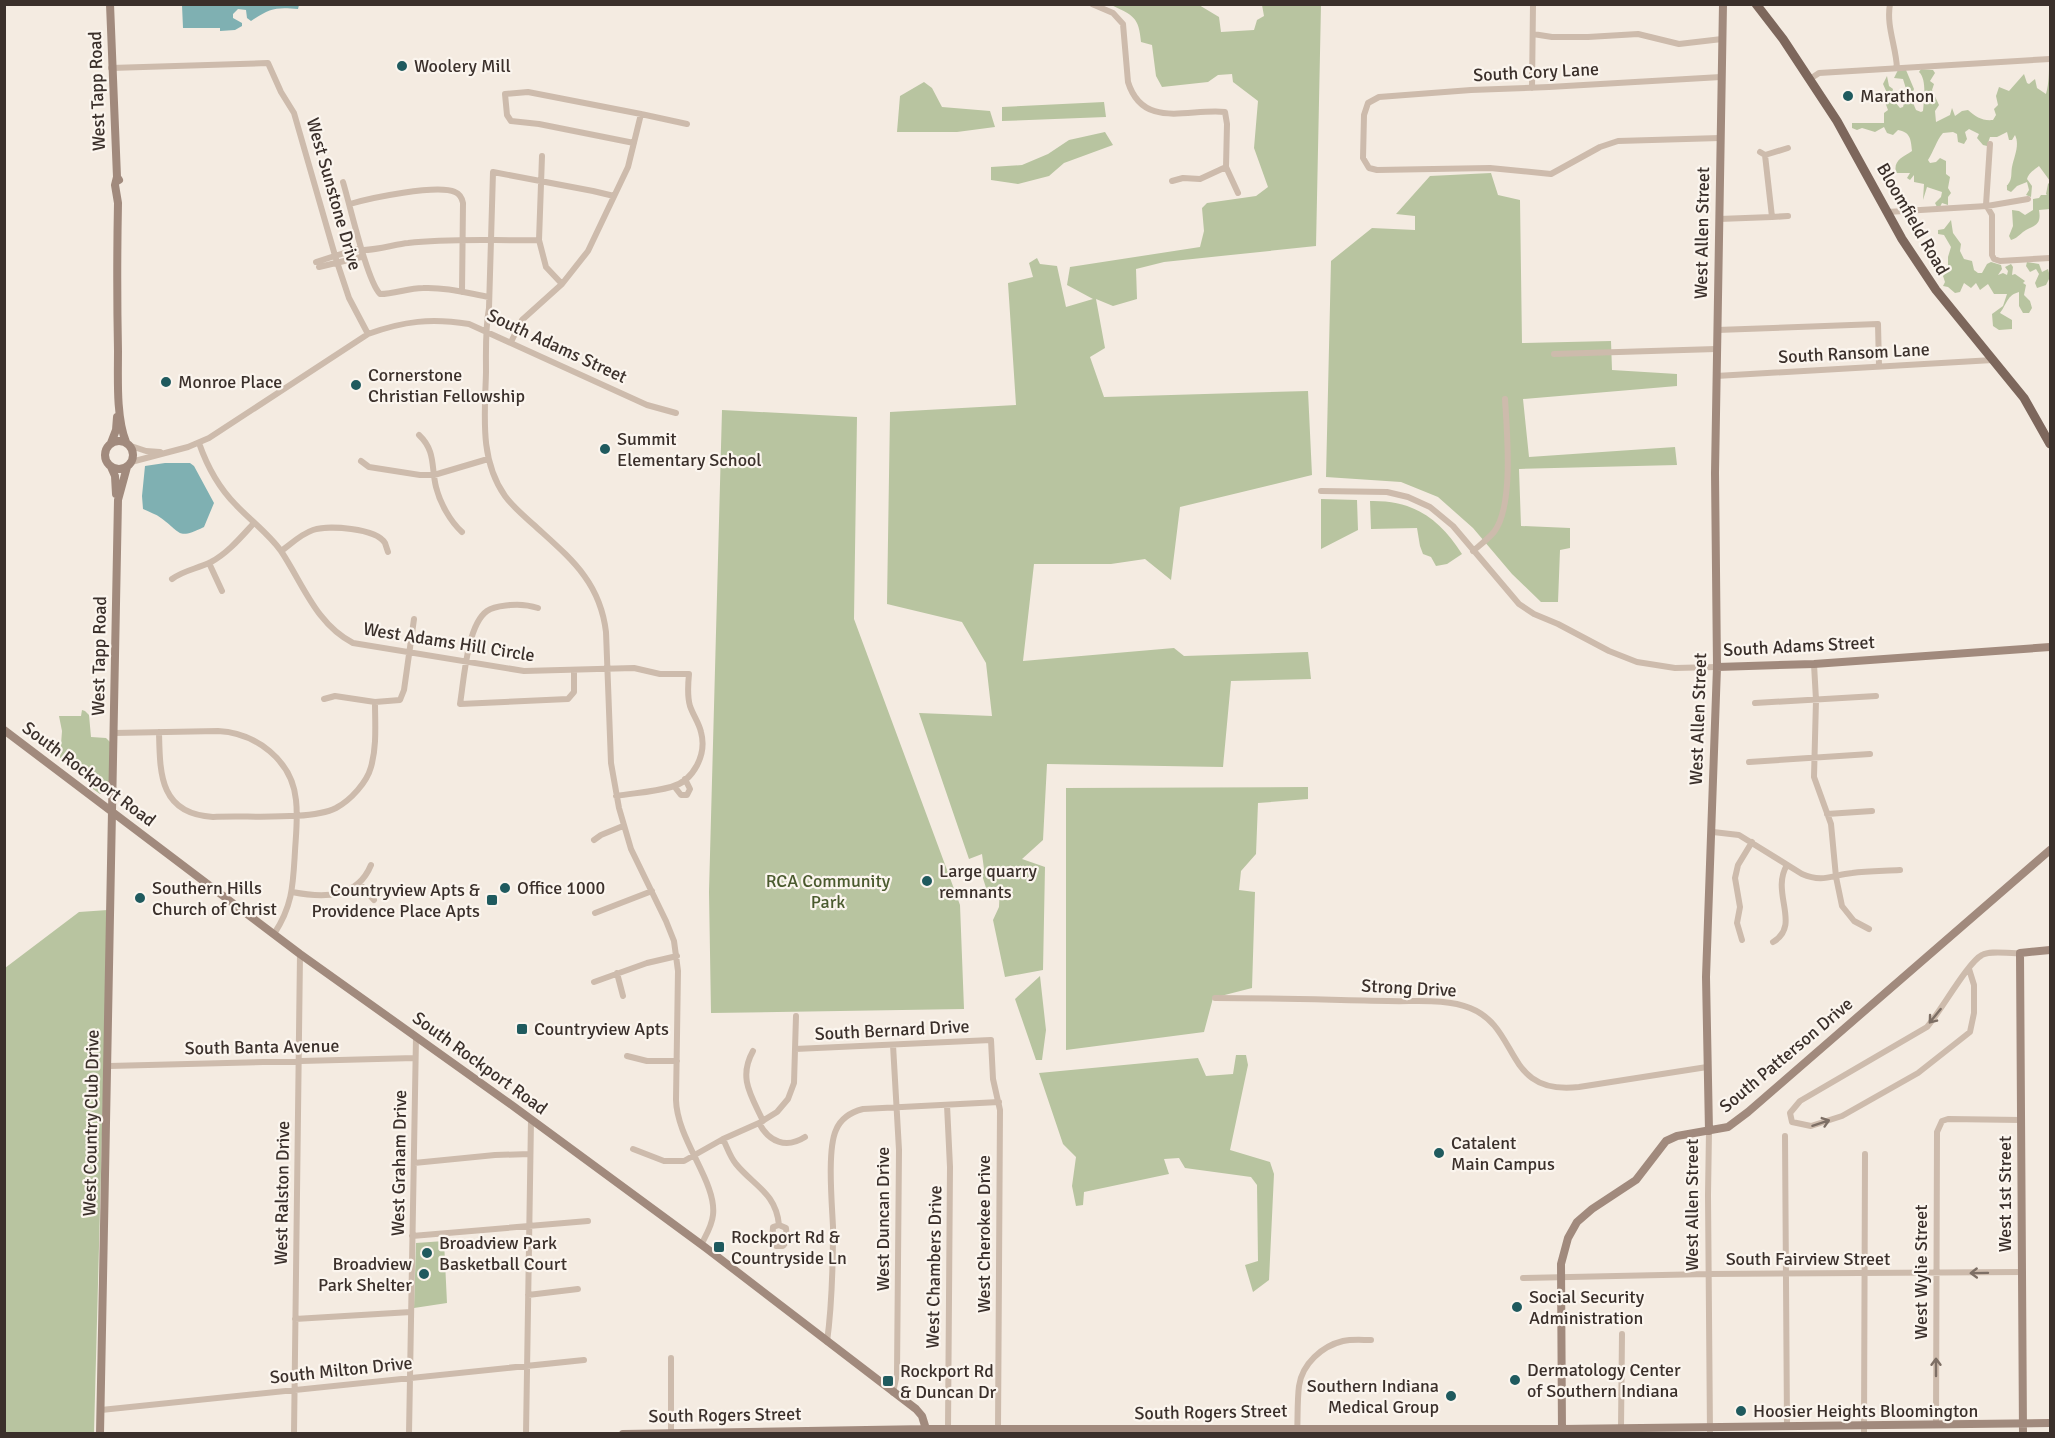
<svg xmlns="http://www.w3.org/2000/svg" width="2055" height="1438" font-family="Signika,sans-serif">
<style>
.green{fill:#b8c4a0}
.water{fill:#7fb0b2}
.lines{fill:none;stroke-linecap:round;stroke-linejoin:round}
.street{stroke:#cdbbac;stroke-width:6}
.secondary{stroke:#a18a7d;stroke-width:8}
.primary{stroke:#7d675c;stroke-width:9}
.oneway{stroke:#7d6f65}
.poi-dot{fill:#1f5a5e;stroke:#fbf5ee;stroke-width:2}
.labels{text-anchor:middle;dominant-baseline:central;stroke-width:4.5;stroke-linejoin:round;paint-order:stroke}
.poi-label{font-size:18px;fill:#3b302b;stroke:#fbf5ee;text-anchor:start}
.street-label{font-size:18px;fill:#3b302b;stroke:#fbf5ee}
.park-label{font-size:18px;fill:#4a5a2e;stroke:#fbf5ee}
</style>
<rect width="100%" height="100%" fill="#f4ebe1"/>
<path class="green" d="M1111,5H1199L1219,17L1221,32L1254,30L1257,20L1264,16L1262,5H1321L1316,246L1164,262L1136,269L1137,299L1113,306L1096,299L1105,348L1090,357L1104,397L1308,391L1312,475L1180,507L1171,580L1145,559L1111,564H1034L1023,661L1174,648L1184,656L1308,652L1311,679L1231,681L1223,767L1047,764L1043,840L1022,859L1045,867L1043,970L1005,977L993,920L999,907L1000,885L987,891L982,875L984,869L982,854L969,859L919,713L992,716L986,663L962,622L887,604L890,412L1016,405L1008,283L1033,277L1029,263L1037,258L1040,264L1057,266L1066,307L1093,299L1067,285L1070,267L1200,247L1204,231L1202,208L1207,203L1256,196L1268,187L1254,148L1258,101L1233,82L1232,74L1218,75L1208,82L1162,87L1156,76L1152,45L1141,42C1139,17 1133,15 1111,5Z
M2049,62L2050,64V181L2039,166C2035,169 2028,174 2027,179L2032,186L2031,197L2026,195L2029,190L2027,182L2017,186L2011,192L2007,190C2007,181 2006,189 2010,181C2012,177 2011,172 2012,167C2014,157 2020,145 2015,135L2012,140H2009L2007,132L1997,137H1990L1987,146L1983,145L1977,138L1979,134L1969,129L1965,132L1967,139L1964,144L1958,142L1957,134L1953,132L1943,133C1936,141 1934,151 1928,160L1930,163L1936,162L1940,158L1946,161V174L1950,177L1948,188L1951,193L1948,197V205L1942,203L1940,207H1937L1935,203L1941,197L1942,192L1927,187L1923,200L1924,184L1914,182V175L1910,180L1907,178L1910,173H1896C1893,160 1903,157 1912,151C1911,139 1910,132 1898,130L1893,135L1887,133L1884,127L1875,132L1862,128L1857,130L1852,128V123H1884V113L1888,110L1885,102L1887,93L1883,84L1887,76L1889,86L1893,89L1891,97L1900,108L1903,107L1907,92L1903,79L1894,78L1898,70H1906L1914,89C1911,96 1913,104 1916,110L1921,112L1923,111C1924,100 1927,79 1919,72L1921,69L1933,70L1935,73L1930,81L1934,84L1932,90L1939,105L1935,111L1936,122L1950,115L1952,108L1955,116L1962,111L1968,110C1976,117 1982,121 1993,120L1996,115L1994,109L1998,105L1996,96L1999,87L2009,91L2024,74L2027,83L2029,84L2035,79L2037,88L2046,94C2049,83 2049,73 2049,62Z
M924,82L932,88L942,107L990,111L995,127L957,132H897L900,96Z
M1104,102L1106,117L1002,121V107Z
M1105,132L1113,145L1064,163L1049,176L1018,184L991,180V167L1022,165L1048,154L1069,140Z
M1491,173L1498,195L1520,200L1522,343L1611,341L1612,370L1677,374V386L1523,399L1529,457L1675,447L1677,465L1519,469L1521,526L1570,528V548L1560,550L1558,602H1541L1512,574L1473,528L1438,497L1401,482L1326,477L1331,261L1372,228L1415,230V216L1396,214L1430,176Z
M2050,182V209L2039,210C2042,227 2033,225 2023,232C2018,236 2017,238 2011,240L2009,236L2013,226L2012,210L2019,211L2025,215L2033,210V199L2039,198L2041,195H2047L2046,194L2048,184Z
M1951,220L1953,233L1961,244L1960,251L1964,259L1972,261L1974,270L1978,273H1982L1987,264L1991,262L2001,265L2002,269L1998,275L2003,273L2007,275L2008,271L2005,267L2011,264L2013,267L2012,275L2015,274L2025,281L2023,283L2026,285L2024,295L2030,301L2032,308L2029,313H2023L2019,306V292C2007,295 2007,304 2000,313L2012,320V329L1999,330L1993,326L1992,314L2003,306L2007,294H1994L1988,284L1980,290L1976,283L1971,288L1964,283L1960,292L1955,293L1948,287L1943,286L1945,282L1943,276L1948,269V257L1951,247L1944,235L1938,234V230L1944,229Z
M2027,262L2039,264L2042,272L2048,269L2050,277L2046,285L2037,288L2035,283L2039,274L2036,269L2030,272L2026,266Z
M722,410L857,417L854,619L960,905L964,1009L711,1013L709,892Z
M1321,499L1357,500L1358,530L1321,549Z
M1370,501C1413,500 1439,518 1462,554L1447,564L1436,566L1431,557L1423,554L1420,546L1417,528L1371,529Z
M82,710L85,711L89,715L91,737L106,738L110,742L109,787L107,791L100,794L93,789L91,776L60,758L62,731L59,716H81Z
M1308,787V799L1258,803L1256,854L1241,871L1239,890L1255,892L1252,988L1213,998L1204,1032L1066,1050V788Z
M108,910L94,1433H5V968L79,912Z
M1040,976L1046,1030L1042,1060H1036L1015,999Z
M1236,1055H1246L1248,1065L1230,1150L1270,1162L1274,1174L1269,1280L1253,1292L1245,1265L1258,1261L1257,1185L1251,1177L1185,1168L1179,1158L1164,1159L1169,1174L1084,1192L1083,1205L1076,1206L1072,1186L1076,1157L1063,1144L1039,1073L1198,1058L1206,1076L1233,1074Z
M444,1241L447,1303L414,1308L416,1243Z"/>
<path class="water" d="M182,5V4L299,5L298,9C276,7 270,8 251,21L247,18L246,10L238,9L233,14V18L242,23V26L235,30L220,31V28H183Z
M165,463H190L194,466L214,503L204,527C177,540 182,533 161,518C156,514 149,512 143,509L142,496L145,466Z"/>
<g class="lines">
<path class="street" d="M1092,4L1113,13L1123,24L1128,82C1143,130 1189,108 1225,112L1227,124L1226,167L1238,193
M1890,4C1886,26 1896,46 1897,68
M1533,34L1552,37H1588L1638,34L1679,44L1722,39
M111,68L268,63L281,92L294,113L336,259L349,298L368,334
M1810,79L1819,73L2050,59
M1532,88L1533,4
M641,114L687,124
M1720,138L1618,141L1600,147L1551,174L1490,168L1377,170L1369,168L1363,158L1364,115L1368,103L1379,97L1471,90L1549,87L1721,77
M1990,144L1986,205L1992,215V255L1994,259L2000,261L2050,258
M1760,152L1765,155L1788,148
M1765,155L1772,217L1788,216
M542,156L539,240L546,267L562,284
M1172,181L1183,178L1200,179L1226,167
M343,182C350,205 367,281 380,294C395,294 408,288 423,288C446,287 467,293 489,297
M614,196L593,191L493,172L489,308C485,330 486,350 486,372C485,414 479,459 505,496C513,507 524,516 534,525C570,558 600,581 606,632L611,763L619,808L631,849L666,921L674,941L678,971L676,1100C677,1140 717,1182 713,1215C712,1226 706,1235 701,1245
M350,204C370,198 437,184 455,192C460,194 462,198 463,203L462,292
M1887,212L1987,206L2028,199
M1719,219L1772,217
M316,262L357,249C368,253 395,244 408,243C451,238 495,241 539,240
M319,267L361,257L363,252
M1717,330L1878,324L1879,366
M511,342L522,320L562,284L588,251L628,167L641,114L528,92L505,94L507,115L511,121L539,124L634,143
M1554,354L1716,349
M1716,376L1993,360
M419,435C436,451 431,467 436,487C440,503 450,521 462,532
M199,443C207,466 218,487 236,505C250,520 269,534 281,551C303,584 316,624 353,643L524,671L634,668L660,674H689C688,684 687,696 690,706C693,715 699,723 701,732C707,754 694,781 671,787C653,792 634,793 616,796
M131,446L146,451L160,452
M361,461L369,467L420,475H434L488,459
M131,462L188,447L209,438L368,334C404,321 431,318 469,324L647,405L676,413
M1321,491L1387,492L1408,497L1430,507L1453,526L1519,604L1534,614L1558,624L1609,651L1637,662L1675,668L1717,667
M281,551C291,544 301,534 313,530C328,525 376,528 385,543C386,546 387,549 388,552
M1473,551C1480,545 1488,539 1494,532C1514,506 1507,432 1505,399
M209,563L222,591
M172,579C184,570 197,569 211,562C228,553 241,537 254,523
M538,608C529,605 520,604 510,605C503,606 494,606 487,611C467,625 464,680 460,704L568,699L574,692V670
M1814,664L1816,700L1814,777L1831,824L1836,877L1842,906L1854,921L1869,929
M324,699L335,696L375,702L400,700L404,690L414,619
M1755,703L1876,696
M159,732C160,773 159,814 213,817C244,815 310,821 336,808C351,800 367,782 371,767C377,746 375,724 375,702
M114,733L218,731C256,733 292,760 296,800C298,817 296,834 295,851C293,884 293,905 274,934
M1749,762L1870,754
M674,786L681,795H687L690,789L685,779
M1827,814L1872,811
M1713,832L1739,835L1802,874C1823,883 1832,875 1852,873C1868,871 1884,871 1900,870
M594,840L601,835L623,826
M359,883L374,900
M292,892C323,898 357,899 371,865
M595,913L652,891
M1742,940L1737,923L1740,907L1735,878L1738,865L1752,842
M1773,942C1802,925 1770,893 1787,865
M1969,969L1974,985V1013L1970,1032L1918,1073L1842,1116L1811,1126L1792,1122L1790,1113L1800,1101L1927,1027C1941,1011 1968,962 1982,955C1991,950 2009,954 2020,953
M617,973L623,996
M594,982L647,963L677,956
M1215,998C1273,998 1331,1000 1388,1001C1414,1002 1446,998 1470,1008C1521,1028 1503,1096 1579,1087L1707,1067
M893,1045L899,1150L897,1374L893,1393
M795,1049L991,1040L993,1079L1000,1110L998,1430
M753,1051C738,1078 751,1095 763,1121
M627,1056L647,1061H677
M109,1066L415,1058
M947,1105L950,1167L948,1429
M759,1123C769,1142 786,1149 805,1137
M1709,1131L1708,1195L1710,1434
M1785,1136L1787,1426
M723,1139C727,1147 730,1157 736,1164C754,1186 776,1193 779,1225L773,1227L772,1242L776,1246H783L787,1241L786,1228L779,1225
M633,1149L664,1161H684L723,1139L759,1123L777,1112L788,1099L794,1083L796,1016
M414,1163L495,1155L530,1154
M412,1236L588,1221
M1523,1278L1708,1274L2022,1272
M528,1295L578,1289
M295,1319L411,1312
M827,1342C832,1305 833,1265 833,1227C832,1204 827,1150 836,1130C841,1118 851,1112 863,1109L999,1102
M101,1410L584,1360
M1936,1425L1937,1132L1942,1121L1948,1119L2021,1120
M1621,1427L1622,1334
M671,1433V1358
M294,1434L300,954
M409,1434L416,1037
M526,1434L531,1120
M1297,1434C1298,1418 1297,1402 1299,1386C1302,1364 1322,1346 1343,1341C1352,1339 1362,1340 1371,1340
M1864,1434L1865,1154"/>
<path class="secondary" d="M110,4L117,177L119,180
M117,177L115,185L118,203C117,253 117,302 118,351C118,378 116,417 126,442
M105 455a14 14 0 1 1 28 0a14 14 0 1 1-28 0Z
M111,443L116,430L117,417
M111,467L115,476L116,494
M1717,667L1814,664L2050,647
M4,730L300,954L513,1106L706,1248L916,1409L922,1416L926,1429
M1709,1131L1706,977L1717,667L1715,473L1723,4
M1562,1433L1561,1264L1568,1238L1577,1222L1592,1209L1636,1180L1666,1141L1677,1136L1728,1127L1748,1112L2050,850
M100,1434L118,500L127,467
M623,1434L926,1429H1562L2050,1423
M2023,1434L2020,953L2050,950"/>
<path class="primary" d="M1756,4L1783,39L1837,121L1902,239L1936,290L2024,398L2050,444"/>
</g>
<defs><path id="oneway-shaft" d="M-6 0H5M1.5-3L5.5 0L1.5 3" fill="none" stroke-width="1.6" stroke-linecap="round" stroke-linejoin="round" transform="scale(1.5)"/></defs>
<g class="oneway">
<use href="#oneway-shaft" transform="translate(1935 1016) rotate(129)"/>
<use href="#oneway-shaft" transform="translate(1821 1123) rotate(-18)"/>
<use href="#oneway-shaft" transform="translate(1979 1273) rotate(179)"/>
<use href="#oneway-shaft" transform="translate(1936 1367) rotate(-90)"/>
</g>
<g class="poi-dot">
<circle cx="402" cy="66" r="6"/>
<circle cx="1848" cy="96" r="6"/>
<circle cx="166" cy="382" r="6"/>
<circle cx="356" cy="385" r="6"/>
<circle cx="605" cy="449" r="6"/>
<circle cx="927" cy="881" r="6"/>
<circle cx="505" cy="888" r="6"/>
<circle cx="140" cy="898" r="6"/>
<rect x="486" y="894" width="12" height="12" rx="3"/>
<rect x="516" y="1023" width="12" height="12" rx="3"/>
<circle cx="1439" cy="1153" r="6"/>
<rect x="713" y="1241" width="12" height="12" rx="3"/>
<circle cx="427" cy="1253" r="6"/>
<circle cx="424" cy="1274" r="6"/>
<circle cx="1517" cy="1307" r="6"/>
<circle cx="1515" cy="1380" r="6"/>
<rect x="882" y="1375" width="12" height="12" rx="3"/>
<circle cx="1451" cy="1396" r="6"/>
<circle cx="1741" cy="1411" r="6"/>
</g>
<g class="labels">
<g class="poi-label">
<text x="414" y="66">Woolery Mill</text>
<text x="1860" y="96">Marathon</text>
<text x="368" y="375">Cornerstone<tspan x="368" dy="21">Christian Fellowship</tspan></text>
<text x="178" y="382">Monroe Place</text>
<text x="617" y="439">Summit<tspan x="617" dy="21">Elementary School</tspan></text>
<text x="939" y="871">Large quarry<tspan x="939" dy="21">remnants</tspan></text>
<text x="152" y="888">Southern Hills<tspan x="152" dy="21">Church of Christ</tspan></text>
<text x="517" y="888">Office 1000</text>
<text x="480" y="890" text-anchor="end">Countryview Apts &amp;<tspan x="480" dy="21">Providence Place Apts</tspan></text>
<text x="534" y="1029">Countryview Apts</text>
<text x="1451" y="1143">Catalent<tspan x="1451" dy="21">Main Campus</tspan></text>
<text x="731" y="1237">Rockport Rd &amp;<tspan x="731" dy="21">Countryside Ln</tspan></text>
<text x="439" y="1243">Broadview Park<tspan x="439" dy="21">Basketball Court</tspan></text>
<text x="412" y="1264" text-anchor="end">Broadview<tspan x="412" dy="21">Park Shelter</tspan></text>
<text x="1529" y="1297">Social Security<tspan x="1529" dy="21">Administration</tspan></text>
<text x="1527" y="1370">Dermatology Center<tspan x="1527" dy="21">of Southern Indiana</tspan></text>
<text x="900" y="1371">Rockport Rd<tspan x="900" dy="21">&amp; Duncan Dr</tspan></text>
<text x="1439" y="1386" text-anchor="end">Southern Indiana<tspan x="1439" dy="21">Medical Group</tspan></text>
<text x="1753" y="1411">Hoosier Heights Bloomington</text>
</g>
<g class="street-label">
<text transform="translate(1536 72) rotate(-3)">South Cory Lane</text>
<text transform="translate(97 91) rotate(-92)">West Tapp Road</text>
<text transform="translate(334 194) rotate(74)">West Sunstone Drive</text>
<text transform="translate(1913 219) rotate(60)">Bloomfield Road</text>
<text transform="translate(1702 233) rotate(-89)">West Allen Street</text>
<text transform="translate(557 346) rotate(25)">South Adams Street</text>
<text transform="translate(1854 353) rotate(-3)">South Ransom Lane</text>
<text transform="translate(449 642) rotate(9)">West Adams Hill Circle</text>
<text transform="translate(1799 646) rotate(-3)">South Adams Street</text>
<text transform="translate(99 656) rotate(-89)">West Tapp Road</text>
<text transform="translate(1698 719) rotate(-88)">West Allen Street</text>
<text transform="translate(89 774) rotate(37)">South Rockport Road</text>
<text transform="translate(1409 988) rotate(3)">Strong Drive</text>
<text transform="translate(892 1030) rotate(-3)">South Bernard Drive</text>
<text transform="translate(262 1047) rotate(-1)">South Banta Avenue</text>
<text transform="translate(1786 1055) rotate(-40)">South Patterson Drive</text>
<text transform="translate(480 1063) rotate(36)">South Rockport Road</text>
<text transform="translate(91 1123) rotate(-89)">West Country Club Drive</text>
<text transform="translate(399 1163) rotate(-89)">West Graham Drive</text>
<text transform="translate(282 1193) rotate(-89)">West Ralston Drive</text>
<text transform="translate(2005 1194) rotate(-90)">West 1st Street</text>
<text transform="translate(1692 1205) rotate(-90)">West Allen Street</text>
<text transform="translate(883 1219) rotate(-90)">West Duncan Drive</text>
<text transform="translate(984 1234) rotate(-90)">West Cherokee Drive</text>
<text x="1808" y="1259">South Fairview Street</text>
<text transform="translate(934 1267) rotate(-89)">West Chambers Drive</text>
<text transform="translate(1921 1272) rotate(-90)">West Wylie Street</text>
<text transform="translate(341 1370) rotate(-6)">South Milton Drive</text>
<text transform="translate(1211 1412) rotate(-1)">South Rogers Street</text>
<text transform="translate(725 1415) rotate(-1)">South Rogers Street</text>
</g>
<g class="park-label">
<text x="828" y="881">RCA Community<tspan x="828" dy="21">Park</tspan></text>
</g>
</g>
<rect width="2055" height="1438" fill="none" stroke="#3b302b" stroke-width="12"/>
</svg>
